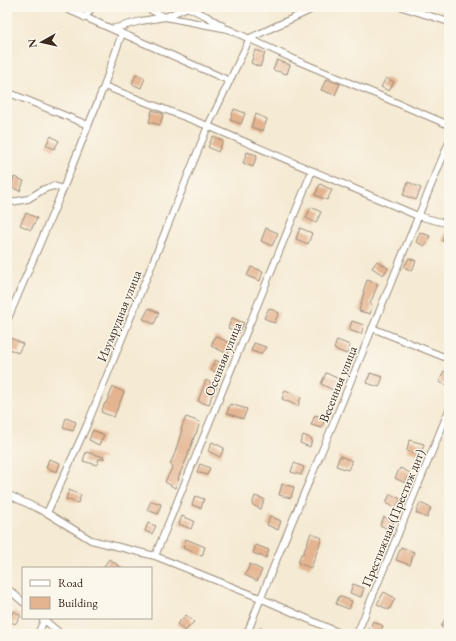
<svg xmlns="http://www.w3.org/2000/svg" width="456" height="641" font-family="'EB Garamond',serif">
<style>
.building{fill:#e4b38f}
.lines{fill:none;stroke-linecap:round;stroke-linejoin:round}
.minor-casing{stroke:#988a78;stroke-width:8}
.minor{stroke:#fff;stroke-width:6}
.labels{text-anchor:middle;dominant-baseline:central;stroke-width:3;stroke-linejoin:round;paint-order:stroke}
.street-label{font-size:13px;fill:#3b2a1e;stroke:#fbf7ec}
</style>
<rect width="100%" height="100%" fill="#fbf7ec"/>
<filter id="ink" filterUnits="userSpaceOnUse"><feTurbulence type="fractalNoise" baseFrequency=".025" numOctaves="2"/><feDisplacementMap in="SourceGraphic" scale="8" xChannelSelector="R" yChannelSelector="G"/><feConvolveMatrix kernelMatrix="1 2 1 2 8 2 1 2 1" color-interpolation-filters="sRGB"/></filter>
<filter id="wash" filterUnits="userSpaceOnUse"><feTurbulence type="fractalNoise" baseFrequency=".012" numOctaves="4" result="noise"/><feDisplacementMap in="SourceGraphic" scale="16" xChannelSelector="R" yChannelSelector="G"/><feGaussianBlur stdDeviation="0.9" result="paint"/><feColorMatrix in="noise" values="0 0 0 0 0 0 0 0 0 0 0 0 0 0 0 0 0 1.4 0 .05"/><feComposite in="paint" operator="in"/></filter>
<g filter="url(#wash)">
<rect width="100%" height="100%" fill="#f5ead3"/>
<g id="blocks">
<path class="building" d="M255,50L265,53L260,67L251,63Z
M277,60L290,65L287,74L273,70Z
M136,74L145,78L141,88L132,84Z
M386,78L394,82L389,91L381,87Z
M326,79L340,84L335,95L321,90Z
M234,109L245,113L241,124L230,120Z
M152,110L163,114L160,125L149,122Z
M256,114L267,119L263,131L251,127Z
M51,136L59,141L54,149L46,145Z
M213,136L223,141L218,152L208,147Z
M247,152L257,155L253,167L243,163Z
M14,177L24,181L20,191L10,187Z
M408,182L421,188L416,200L403,195Z
M320,184L332,190L327,200L315,195Z
M311,207L321,212L316,223L306,218Z
M26,213L37,218L31,230L20,225Z
M266,228L278,233L272,246L261,241Z
M300,228L312,233L308,244L296,239Z
M447,228H449V243L442,241Z
M420,232L430,236L425,246L416,242Z
M409,258L416,261L412,271L404,267Z
M377,261L388,268L383,275L372,268Z
M251,267L263,271L260,281L247,276Z
M367,280L378,284L370,304L372,305L370,314L359,311L364,292H363Z
M149,308L159,313L154,324L143,319Z
M269,308L279,313L274,323L264,318Z
M232,318L244,323L239,333L228,328Z
M352,321L364,325L361,334L349,330Z
M215,336L232,344L228,354L211,346Z
M11,338L23,344L18,353L7,348Z
M337,340L350,345L347,354L334,349Z
M254,343L266,347L261,354L251,351Z
M215,360L225,364L220,374L211,370Z
M444,371L449,374V386L439,382Z
M326,373L339,379L333,390L321,384Z
M370,373L383,377L379,387L367,383Z
M206,380L217,386L213,395L212,394L209,405L198,401Z
M113,387L124,392L114,417L101,412L105,403H106Z
M285,390L301,397L298,406L282,399Z
M230,404L247,409L243,419L227,413Z
M315,415L325,418L322,428L311,425Z
M186,417L200,422L196,434H195L187,458L178,478L179,479L175,488L165,482L173,466L170,464L175,453L182,429H181Z
M66,418L76,422L73,431L63,428Z
M93,430L104,435L99,445L89,440Z
M303,435L312,439L310,447L300,443Z
M409,440L424,444L421,455L407,451Z
M212,442L224,448L220,457L208,451Z
M86,452L104,457V459H99L97,465L83,461Z
M340,456L352,461L348,470L336,466Z
M49,459L60,463L57,472L46,468Z
M294,463L304,467L301,475L291,472Z
M200,464L210,468L207,475L197,472Z
M400,468L410,473L405,483L395,478Z
M282,484L294,487L291,498L279,495Z
M69,490L81,495L78,503L66,499Z
M390,494L401,499L396,508L386,503Z
M195,496L204,499L201,508L192,505Z
M255,496L264,499L261,509L252,505Z
M151,501L161,504L158,514L147,510Z
M420,503L431,508L427,518L416,513Z
M182,516L194,521L191,529L179,524Z
M270,516L281,521L278,530L267,525Z
M384,517L394,522L390,530L380,525Z
M148,523L156,526L152,534L145,531Z
M311,533L322,538L311,568L298,563L301,554H303Z
M186,539L205,547L202,556L183,548Z
M256,545L269,550L266,558L253,553Z
M401,547L414,552L410,565L396,560Z
M109,559L122,568H103Z
M250,564L262,570L257,581L245,575Z
M353,584L364,588L361,597L350,593Z
M384,592L395,598L389,610L377,604Z
M339,596L352,601L349,609L336,604Z
M449,610V630L441,627Z
M14,611L21,616L15,624L8,620Z
M186,615L194,622L185,631L177,624Z
M373,621L383,626L379,634L369,630Z
M260,628L277,632V634H259Z"/>
</g>
</g>
<g filter="url(#ink)">
<use href="#blocks" fill-opacity="0" stroke="#988a78" stroke-width="1"/>
<g class="lines">
<defs>
<path id="minor" d="M62,7L230,81
M145,7L165,17L228,29L298,61L449,125
M187,7L206,16L223,26
M402,7L449,22
M85,18L92,7
M112,29L141,21L165,17L188,7
M104,86L208,126L418,216L449,224
M7,92L88,125
M7,201L12,202L28,199L44,189L54,186L63,189
M7,321L63,189L104,86L122,33
M372,328L449,359
M7,494L47,513L91,540L155,556L260,598L342,634
M47,513L87,425L208,126L250,38L317,7
M155,556L312,171
M7,588L23,602
M42,618L61,634
M38,634L44,620
M247,634C274,562 305,492 334,422C373,328 410,235 449,142
M357,634L449,410"/>
</defs>
<use href="#minor" class="minor-casing"/>
<use href="#minor" class="minor"/>
</g>
</g>
<g class="labels">
<g class="street-label">
<text transform="translate(119 316) rotate(-68)">Изумрудная улица</text>
<text transform="translate(223 359) rotate(-68)">Осенняя улица</text>
<text transform="translate(338 384) rotate(-68)">Весенняя улица</text>
<text transform="translate(393 518) rotate(-68)">Престижная (Престиж днт)</text>
</g>
</g>
<rect width="456" height="641" fill="none" stroke="#fbf7ec" stroke-width="24"/>
<rect x="22" y="567" width="130" height="52" fill="#fbf7ec" stroke="#aea59a"/>
<rect x="30" y="580" width="20" height="6" fill="#ffffff" stroke="#aea59a"/>
<text x="58" y="587" font-size="12" fill="#3b2a1e">Road</text>
<rect x="30" y="597" width="20" height="12" fill="#e4b38f" stroke="#aea59a"/>
<text x="58" y="607" font-size="12" fill="#3b2a1e">Building</text>
<g transform="translate(42 42) rotate(262)" stroke="#fbf7ec" stroke-width="3" paint-order="stroke">
<path d="M0-3L7 15L0 10L-7 15Z" fill="#3b2a1e"/>
<text y="-6" font-size="11" font-weight="bold" text-anchor="middle" fill="#3b2a1e">N</text>
</g>
</svg>
